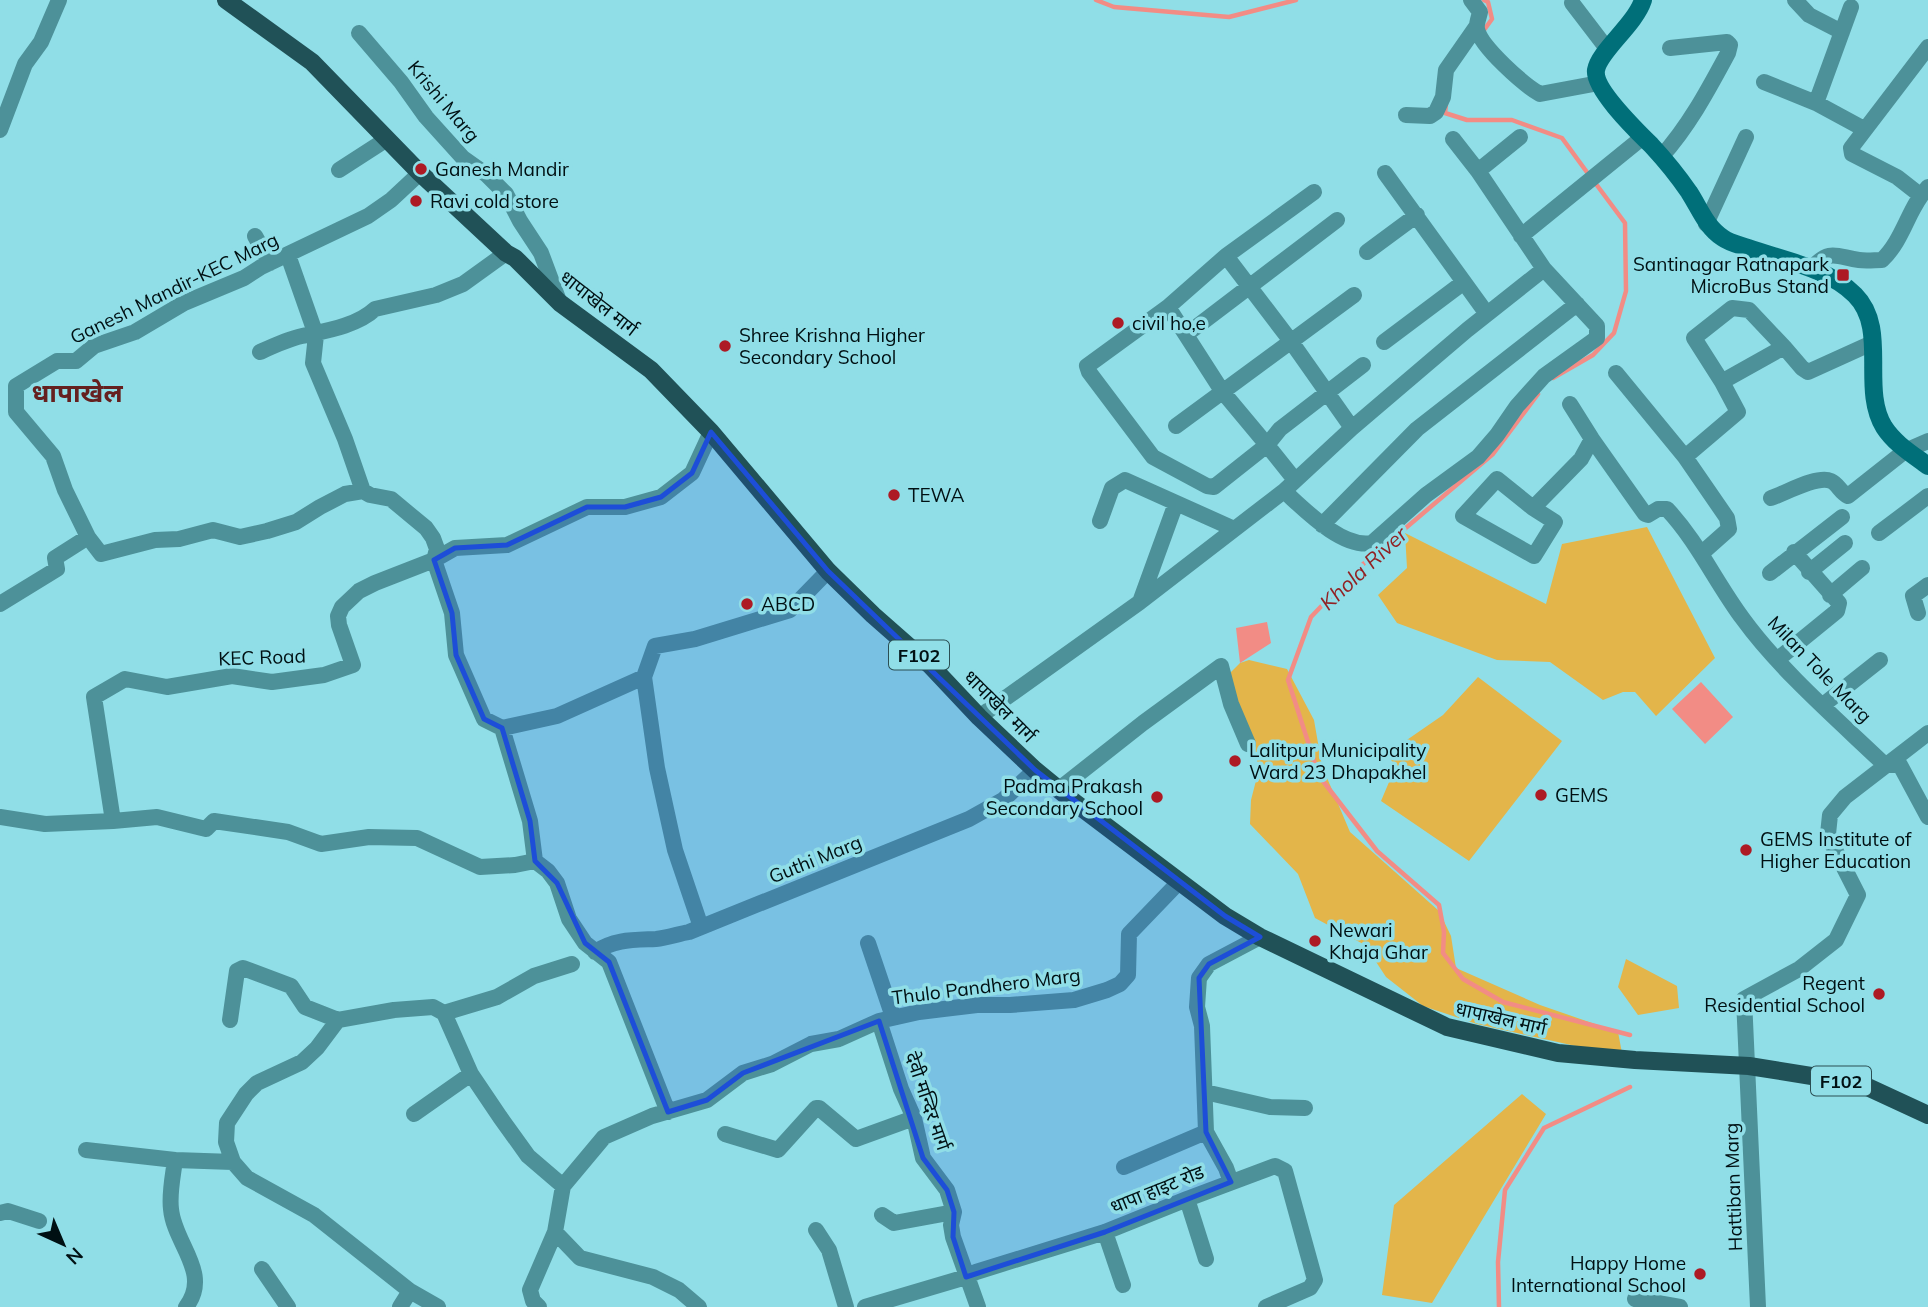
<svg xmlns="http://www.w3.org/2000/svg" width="1928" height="1307" font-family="Mulish,'Noto Sans Devanagari',sans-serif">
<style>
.green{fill:#e3b54a}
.water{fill:#f28c85}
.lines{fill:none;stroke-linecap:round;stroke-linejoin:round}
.stream{stroke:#f28c85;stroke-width:4.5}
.street{stroke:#4d9199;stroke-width:16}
.secondary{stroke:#006f79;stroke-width:18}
.primary{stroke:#205157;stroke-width:18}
.marked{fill:#1d4ed8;fill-opacity:0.2;stroke:#1d4ed8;stroke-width:5;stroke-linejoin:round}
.poi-dot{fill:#ad1a24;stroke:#90dee7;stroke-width:2.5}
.labels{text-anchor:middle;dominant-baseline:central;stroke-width:7;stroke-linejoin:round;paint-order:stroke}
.shield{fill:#90dee7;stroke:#2b4e53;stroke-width:2}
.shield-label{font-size:18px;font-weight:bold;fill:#001013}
.street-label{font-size:19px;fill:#001013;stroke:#90dee7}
.poi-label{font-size:19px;fill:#001013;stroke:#90dee7;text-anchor:start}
.water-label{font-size:21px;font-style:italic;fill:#922123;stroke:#90dee7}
.district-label{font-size:26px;font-weight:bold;fill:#65201f;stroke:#90dee7}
</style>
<rect width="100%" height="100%" fill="#90dee7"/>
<path class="green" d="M1647,527L1715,658L1656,716L1635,692H1623L1603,700L1550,662L1497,660L1397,623L1378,595L1407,568L1405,533L1546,604L1562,544Z
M1249,660L1287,669L1314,720L1322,766L1350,832L1439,911L1451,936L1456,968L1540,1005L1618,1032L1622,1053L1589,1049L1477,1024L1423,1006L1386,977L1365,945L1315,918L1298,874L1250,824L1251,800L1259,769L1252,737L1229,691L1231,672L1240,663Z
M1478,677L1562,741L1469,861L1381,801L1395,768L1388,753L1443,715Z
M1626,959L1677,986L1679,1008L1638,1015L1618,987Z
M1522,1094L1546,1114L1432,1303L1382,1295L1394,1205Z"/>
<path class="water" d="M1267,622L1271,643L1240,663L1236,628Z
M1701,682L1733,717L1705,744L1672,709Z"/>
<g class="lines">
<path class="stream" d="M1096,0L1114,7L1229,17L1296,0
M1484,30L1492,19L1488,2L1484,0
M1446,104L1445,113L1467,120H1512L1562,138L1589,175
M1553,378L1593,355L1614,333L1626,291L1625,223L1596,184
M1538,394L1493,454L1355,571L1311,617L1288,680L1319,776L1377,851L1439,905L1444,932L1443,953L1463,979L1503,1002L1630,1035
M1499,1307L1498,1262L1505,1190L1544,1128L1630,1087"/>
<path class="street" d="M1471,0L1480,12C1479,17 1476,24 1477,29C1481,47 1524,85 1540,94L1599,83
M1795,0L1809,15L1842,32
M1572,3L1608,50
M359,33L401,82L426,117L463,158L487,175L506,194L520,221L541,253L559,301
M1764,82L1816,103L1864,129
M1816,103L1851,7
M1406,115L1430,116L1436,112L1443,97L1446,70L1476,27
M0,130L25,64L41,42L59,0
M1661,157C1689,126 1708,90 1728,53L1730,45L1727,42L1670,48
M339,170L387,139
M1478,171L1520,137
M1385,173L1487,314
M1314,192L1226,256L1290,340L1352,428
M1920,195L1897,177L1852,154L1851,148L1928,47
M1706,224L1746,137
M255,236L270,263
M1521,236L1643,137
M1367,252L1417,215
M288,255L316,335L313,363L345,439L363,491
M1812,268C1830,248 1837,257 1859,260C1866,261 1875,260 1882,260C1904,239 1908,208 1928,187
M1168,307L1222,391L1267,445L1214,487L1207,486L1153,457L1089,372L1087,366L1168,307L1226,256
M1187,334L1337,220
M1384,342L1464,282
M260,352C273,346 288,339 302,336C325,331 357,326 375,309L436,295L463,284L506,253
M1616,373L1685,457L1727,518L1729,529L1702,553
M1722,382L1694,338L1732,308L1749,310L1784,347
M1570,404L1592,439L1645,514L1648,515L1658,509H1667C1698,542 1716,583 1743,619C1780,670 1839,721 1885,765
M1176,426L1354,295
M1685,457L1738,412L1722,382L1725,380L1784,347L1802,368L1808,372L1872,343
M1497,479L1533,508L1555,522L1534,556L1463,516Z
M1295,480L1267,445L1280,429L1363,365
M1284,491C1304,509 1342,549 1372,543L1426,495L1478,457L1497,435L1517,406L1544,376L1597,338V326L1544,269L1478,171L1453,139
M1771,498C1786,493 1817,475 1831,481C1838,484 1840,492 1848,496L1905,451L1928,441
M1533,508L1581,459L1592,439
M1100,521L1112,488L1125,480L1232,528
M1322,525L1417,429L1577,304
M1879,533L1928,496
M88,537L65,490L53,456L16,412V386L57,361H76L94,346L135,332L184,303L244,278L261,267L368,216L391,200L420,173
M1809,572L1845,543
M1770,573L1842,517
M1830,595L1862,568
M1140,602L1176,503
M0,604L57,569L55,558L88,537L101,554L155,540L179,539L213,530L240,537L267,531L296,522L320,507L345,494L363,491L370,495L391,499L426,528L433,538L437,549L434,560L452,613L456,655L484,719L502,728
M1918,613L1913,596L1928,585
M1778,659L1837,611L1839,603L1794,552
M644,677L657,768L675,850L701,927
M1823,705L1880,660
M979,717L1140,602L1284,491L1352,428L1467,330L1544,269
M502,728L557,716L644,677L655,646L695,639L790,610L828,571
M502,728L530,821L535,861
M1885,765H1900L1928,817
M1058,790L1143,723L1221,666L1231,704L1248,744
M0,817L45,824L113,821L94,697L125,679L167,687L232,676L272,682L324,675L353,665L339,625L338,616L342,607L359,591L375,583L434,560L455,548L507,545L587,507H625L661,497L692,473L711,432
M113,821L157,817L206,829L214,821L288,832L321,844L369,837L417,838L480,867L515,865L535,861L548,871L557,883L569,919L585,943L609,962L668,1112
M868,943L893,1017
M595,952C615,939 633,940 656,939C667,938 678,934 689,932L969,819L1003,800L1035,770
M444,1013L497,997L534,976L572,964
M230,1020L237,971L243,968L291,986L305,1007L338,1020L394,1010L433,1007L444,1013L471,1074L500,1117L528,1156L563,1186
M338,1020L317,1048L302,1062L257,1083L246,1094L227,1123L226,1142L233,1162L247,1178L314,1215L410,1291L438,1307
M879,1021L901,1089L914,1118L923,1158L947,1190L954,1212L951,1225L953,1237L978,1307
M1205,1092L1270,1107L1305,1108
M414,1114L471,1074
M725,1134L778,1150L816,1108H819L856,1139L914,1118
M86,1150L175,1160L233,1162
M175,1160C173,1176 169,1193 171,1209C174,1244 212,1273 186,1307
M1124,1167L1206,1132
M1231,1182L1226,1168L1206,1132L1202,1026L1197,1007L1199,978L1209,964L1260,937
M1187,1199L1206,1259
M0,1213L8,1211L39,1221
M882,1215L894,1223L954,1212
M816,1230L829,1250L846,1307
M555,1232L580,1258L653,1277L679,1290L699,1307
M1105,1232L1123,1285
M262,1269L288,1307
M1635,1299L1680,1307
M400,1307L410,1291
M539,1307L533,1301L530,1290L555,1232L563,1186L604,1137L652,1116L707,1100L743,1073L772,1064L811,1044L839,1039L879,1021L919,1012L977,1005H1010L1074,1000L1107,990L1120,984L1128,975L1129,934L1179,882
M865,1307L966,1277L976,1272L1105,1232L1187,1199L1275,1166L1285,1171L1315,1280L1310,1288L1266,1307
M1758,1307L1744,999L1799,969L1836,940L1858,895L1833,846L1828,834L1830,815L1845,797L1928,733"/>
<path class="secondary" d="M1643,0C1635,25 1599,51 1596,70C1593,89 1639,133 1652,146C1665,160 1678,176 1689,192C1700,209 1706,227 1723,238C1730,243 1740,245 1748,248C1782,260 1828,268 1855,295C1889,329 1860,388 1884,427C1895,444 1912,454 1928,466"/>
<path class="primary" d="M226,0L312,62L420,173L506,253L515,258L560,303L651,370L711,432L828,571L873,615L931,666L979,717L1035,770L1074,802L1225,916L1260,937L1447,1027L1558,1053L1635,1060L1749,1066L1861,1084L1928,1115"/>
</g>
<path class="marked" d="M711,432L828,571L1035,770L1225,916L1260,937L1209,964L1199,978L1206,1132L1231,1182L1105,1232L966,1277L953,1237L954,1212L947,1190L923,1158L879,1021L743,1073L707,1100L668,1112L609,962L585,943L557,883L535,861L530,821L502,728L484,719L456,655L452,613L434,560L455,548L507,545L587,507H625L661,497L692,473Z"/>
<g class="poi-dot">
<circle cx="421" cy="169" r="7"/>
<circle cx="416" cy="201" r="7"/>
<rect x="1836" y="268" width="14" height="14" rx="3.5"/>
<circle cx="1118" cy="323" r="7"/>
<circle cx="725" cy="346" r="7"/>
<circle cx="894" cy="495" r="7"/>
<circle cx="747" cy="604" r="7"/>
<circle cx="1235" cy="761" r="7"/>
<circle cx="1541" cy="795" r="7"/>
<circle cx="1157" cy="797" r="7"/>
<circle cx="1746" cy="850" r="7"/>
<circle cx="1315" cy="941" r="7"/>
<circle cx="1879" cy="994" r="7"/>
<circle cx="1700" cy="1274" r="7"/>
</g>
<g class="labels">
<g class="shield">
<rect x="889" y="640.5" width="60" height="29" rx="5"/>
<rect x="1811" y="1066.5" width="60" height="29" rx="5"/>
</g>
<g class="shield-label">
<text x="919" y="655">F102</text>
<text x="1841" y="1081">F102</text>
</g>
<g class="street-label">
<text transform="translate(444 101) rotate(50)">Krishi Marg</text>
<text transform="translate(174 288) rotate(-26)">Ganesh Mandir-KEC Marg</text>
<text transform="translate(599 303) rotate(38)">धापाखेल मार्ग</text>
<text transform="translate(262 657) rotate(-2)">KEC Road</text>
<text transform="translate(1820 669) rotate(46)">Milan Tole Marg</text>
<text transform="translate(1000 706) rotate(45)">धापाखेल मार्ग</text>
<text transform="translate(815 859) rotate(-22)">Guthi Marg</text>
<text transform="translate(986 986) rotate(-7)">Thulo Pandhero Marg</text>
<text transform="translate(1501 1018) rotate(13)">धापाखेल मार्ग</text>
<text transform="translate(928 1101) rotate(71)">देवी मन्दिर मार्ग</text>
<text transform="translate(1733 1187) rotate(-92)">Hattiban Marg</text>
<text transform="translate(1157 1189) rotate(-22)">धापा हाइट रोड</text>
</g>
<g class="poi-label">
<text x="435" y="169">Ganesh Mandir</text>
<text x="430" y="201">Ravi cold store</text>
<text x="1829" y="264" text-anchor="end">Santinagar Ratnapark<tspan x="1829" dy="22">MicroBus Stand</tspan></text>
<text x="1132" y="323">civil ho,e</text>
<text x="739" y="335">Shree Krishna Higher<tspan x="739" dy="22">Secondary School</tspan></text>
<text x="908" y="495">TEWA</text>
<text x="761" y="604">ABCD</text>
<text x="1249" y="750">Lalitpur Municipality<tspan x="1249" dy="22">Ward 23 Dhapakhel</tspan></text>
<text x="1143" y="786" text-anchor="end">Padma Prakash<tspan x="1143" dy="22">Secondary School</tspan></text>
<text x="1555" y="795">GEMS</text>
<text x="1760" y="839">GEMS Institute of<tspan x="1760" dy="22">Higher Education</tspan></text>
<text x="1329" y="930">Newari<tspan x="1329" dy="22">Khaja Ghar</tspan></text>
<text x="1865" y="983" text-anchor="end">Regent<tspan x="1865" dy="22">Residential School</tspan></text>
<text x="1686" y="1263" text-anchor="end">Happy Home<tspan x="1686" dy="22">International School</tspan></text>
</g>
<g class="water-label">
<text transform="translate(1363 568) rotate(-43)">Khola River</text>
</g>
<g class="district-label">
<text x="77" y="392">धापाखेल</text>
</g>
</g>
<g transform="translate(63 1244) rotate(136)" stroke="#90dee7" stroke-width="5" paint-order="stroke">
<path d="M0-5L12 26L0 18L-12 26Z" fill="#001013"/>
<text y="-10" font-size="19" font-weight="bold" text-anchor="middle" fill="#001013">N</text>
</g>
</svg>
